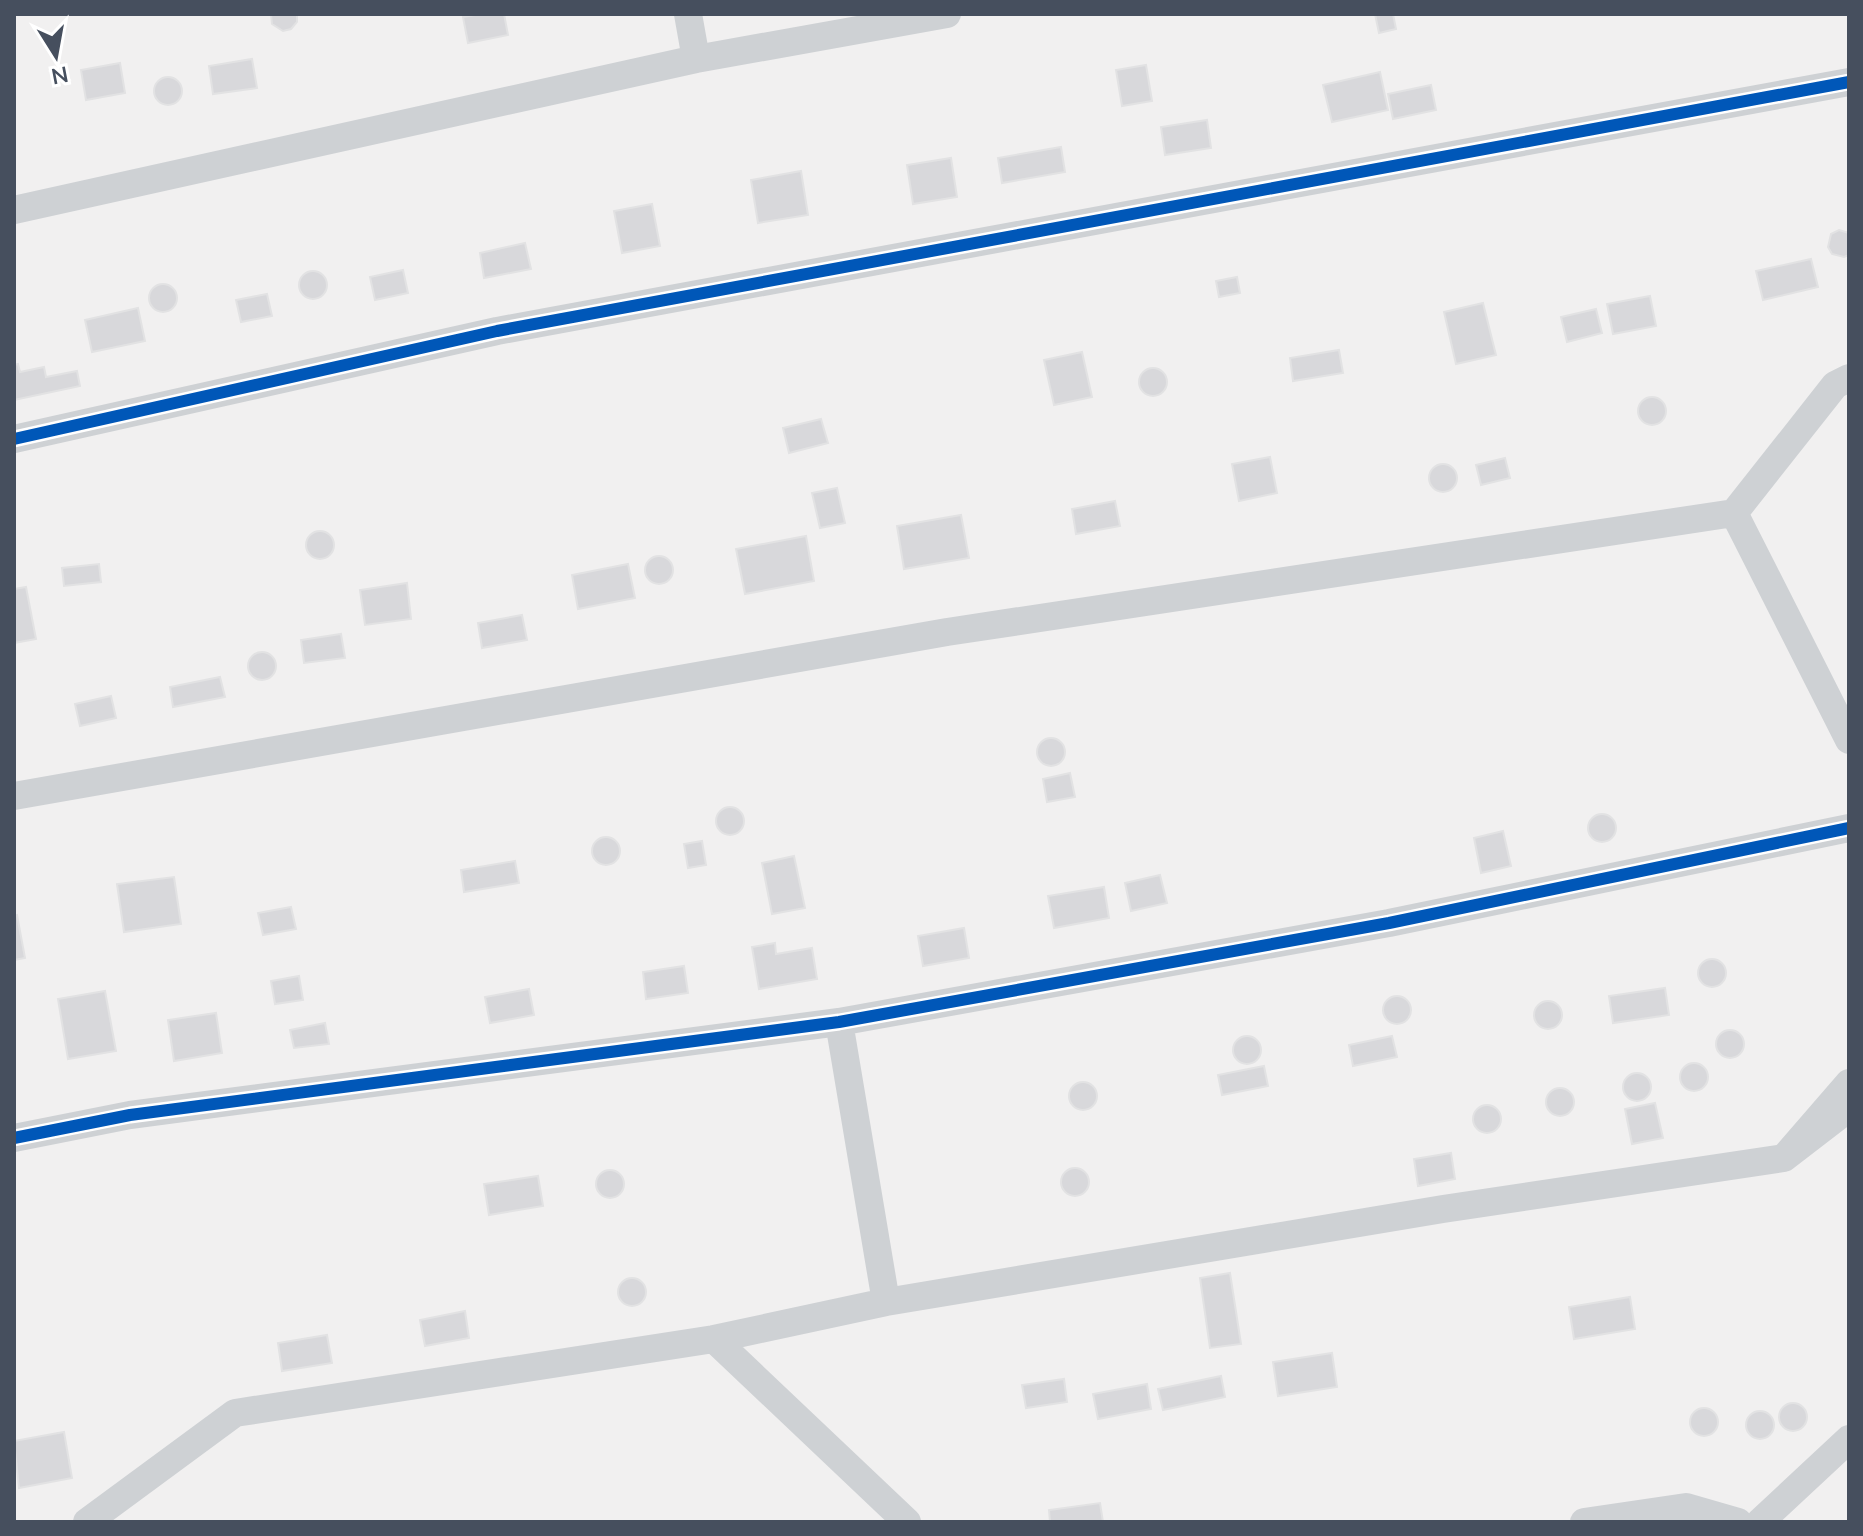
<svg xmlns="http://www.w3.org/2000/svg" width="1863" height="1536" font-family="Mulish,sans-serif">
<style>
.building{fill:#d8d8db;stroke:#e2e2e3;stroke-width:2}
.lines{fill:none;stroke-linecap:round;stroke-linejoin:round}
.minor{stroke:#ced1d4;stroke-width:28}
.cycleway-casing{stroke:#fff;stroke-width:17}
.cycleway{stroke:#0057b8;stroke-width:12}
</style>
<rect width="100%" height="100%" fill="#f1f0f0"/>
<path class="building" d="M271,14H297V22L291,29L283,31L272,24Z
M481,14H504L508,35L468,43L463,17Z
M1375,14H1393L1396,29L1379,33Z
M252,59L257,88L213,94L209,66Z
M120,63L125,93L86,100L81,70Z
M1146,65L1152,101L1122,106L1116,70Z
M1380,72L1388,110L1332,122L1323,85Z
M154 91a14 14 0 1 1 28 0a14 14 0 1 1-28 0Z
M1431,85L1436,110L1393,119L1388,94Z
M1207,120L1211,148L1165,155L1161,127Z
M1061,147L1065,172L1002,183L998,158Z
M951,158L957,197L913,204L907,165Z
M801,171L808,215L758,223L751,180Z
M652,204L660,246L622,253L614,211Z
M1839,230L1849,233V255L1844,257L1832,254L1828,247L1831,234Z
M525,243L531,269L484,278L480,253Z
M1811,259L1818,287L1763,300L1756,271Z
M403,270L408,293L375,300L370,277Z
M299 285a14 14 0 1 1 28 0a14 14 0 1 1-28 0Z
M1237,277L1240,293L1219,297L1216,281Z
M149 298a14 14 0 1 1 28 0a14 14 0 1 1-28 0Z
M267,294L272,316L241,322L236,300Z
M1650,296L1656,326L1613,334L1607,304Z
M1483,303L1496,355L1456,364L1444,312Z
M138,308L145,341L92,352L85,320Z
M1596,309L1602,333L1567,342L1561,317Z
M1339,350L1343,373L1293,381L1290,358Z
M1082,352L1092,397L1054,405L1044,360Z
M18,364L20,372L44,367L46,377L77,371L80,386L14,400V365Z
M1139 382a14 14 0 1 1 28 0a14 14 0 1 1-28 0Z
M1638 411a14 14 0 1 1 28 0a14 14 0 1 1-28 0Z
M821,419L828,443L789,453L783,428Z
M1270,457L1277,493L1239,501L1232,464Z
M1505,458L1510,478L1481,485L1476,465Z
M1429 478a14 14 0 1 1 28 0a14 14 0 1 1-28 0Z
M837,488L845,523L820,528L812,493Z
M1115,501L1120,526L1076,534L1072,509Z
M961,515L969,558L904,569L897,526Z
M306 545a14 14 0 1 1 28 0a14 14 0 1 1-28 0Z
M806,536L814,581L745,594L736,549Z
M645 570a14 14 0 1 1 28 0a14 14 0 1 1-28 0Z
M99,564L101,582L64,586L62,568Z
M628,564L635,598L578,609L572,575Z
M407,583L411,619L365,625L360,590Z
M26,587L36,639L14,643V589Z
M522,615L527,640L482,648L478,623Z
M341,634L345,658L304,663L301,640Z
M248 666a14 14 0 1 1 28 0a14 14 0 1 1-28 0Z
M220,677L225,697L173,707L170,687Z
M111,696L116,718L80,726L75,704Z
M1037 752a14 14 0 1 1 28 0a14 14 0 1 1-28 0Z
M1070,773L1075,797L1047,802L1043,779Z
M716 821a14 14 0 1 1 28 0a14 14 0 1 1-28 0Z
M1588 828a14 14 0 1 1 28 0a14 14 0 1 1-28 0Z
M1503,831L1511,866L1481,873L1474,838Z
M592 851a14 14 0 1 1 28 0a14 14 0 1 1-28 0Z
M702,841L706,865L688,868L684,844Z
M794,856L805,908L772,914L762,863Z
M515,861L519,883L464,892L461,870Z
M1160,875L1167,903L1131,911L1125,883Z
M174,877L181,924L124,932L117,884Z
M1104,887L1109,918L1054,928L1048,896Z
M291,907L296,929L263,935L258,913Z
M17,915L25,958L14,960V916Z
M964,928L969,958L923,966L918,936Z
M775,943L776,954L812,948L817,979L759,989L752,947Z
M1698 973a14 14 0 1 1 28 0a14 14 0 1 1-28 0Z
M684,966L688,993L646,999L643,972Z
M299,976L303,1000L275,1004L271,981Z
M1665,988L1669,1015L1613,1023L1609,996Z
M529,989L534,1015L490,1023L485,997Z
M105,991L116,1051L68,1059L58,999Z
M1383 1010a14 14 0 1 1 28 0a14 14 0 1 1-28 0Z
M1534 1015a14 14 0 1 1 28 0a14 14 0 1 1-28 0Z
M216,1013L222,1053L174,1061L168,1020Z
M325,1023L329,1044L294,1048L290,1030Z
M1716 1044a14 14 0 1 1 28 0a14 14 0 1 1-28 0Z
M1392,1036L1397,1057L1353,1066L1349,1045Z
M1233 1050a14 14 0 1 1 28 0a14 14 0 1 1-28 0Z
M1680 1077a14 14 0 1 1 28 0a14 14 0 1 1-28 0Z
M1264,1066L1268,1086L1222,1095L1218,1075Z
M1623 1087a14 14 0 1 1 28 0a14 14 0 1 1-28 0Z
M1069 1096a14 14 0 1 1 28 0a14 14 0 1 1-28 0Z
M1546 1102a14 14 0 1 1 28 0a14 14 0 1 1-28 0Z
M1655,1103L1663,1138L1632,1144L1625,1109Z
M1473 1119a14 14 0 1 1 28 0a14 14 0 1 1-28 0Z
M1451,1153L1455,1179L1418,1186L1414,1159Z
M1061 1182a14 14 0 1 1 28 0a14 14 0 1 1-28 0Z
M596 1184a14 14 0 1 1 28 0a14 14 0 1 1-28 0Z
M538,1176L543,1206L489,1215L484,1184Z
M1230,1273L1241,1344L1210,1348L1200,1278Z
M618 1292a14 14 0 1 1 28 0a14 14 0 1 1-28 0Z
M1630,1297L1635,1329L1574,1339L1569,1307Z
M465,1311L469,1338L425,1346L420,1320Z
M327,1335L332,1363L282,1371L278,1343Z
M1332,1353L1337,1387L1278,1396L1273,1362Z
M1221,1376L1225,1397L1163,1410L1158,1389Z
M1064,1379L1067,1402L1026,1408L1022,1385Z
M1147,1384L1151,1409L1098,1419L1093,1394Z
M1779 1417a14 14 0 1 1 28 0a14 14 0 1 1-28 0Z
M1690 1422a14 14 0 1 1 28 0a14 14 0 1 1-28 0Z
M1746 1425a14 14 0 1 1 28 0a14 14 0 1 1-28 0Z
M64,1432L72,1478L19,1488L14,1441Z
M1100,1503L1103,1522H1050L1049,1510Z"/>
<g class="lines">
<path class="minor" d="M688,14L696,59
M14,210L696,59L947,14
M1849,378L1835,385L1734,513L1849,740
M14,439L497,331L1849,82
M14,796L947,632L1734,513
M839,1022L886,1302
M1849,1083L1784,1158L1849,1108
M14,1138L130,1115L839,1022L1389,923L1849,828
M714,1339L907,1522
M87,1522L235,1413L714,1339L886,1302L1443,1209L1784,1158
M1584,1522L1686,1507L1738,1522
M1760,1522L1849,1439"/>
<defs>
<path id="cycleway" d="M14,439L497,331L1849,82
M14,1138L130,1115L839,1022L1389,923L1849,828"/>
</defs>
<use href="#cycleway" class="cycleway-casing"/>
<use href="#cycleway" class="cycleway"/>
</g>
<rect width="1863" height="1536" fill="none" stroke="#464f5e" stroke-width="32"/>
<g transform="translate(56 56) rotate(169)" stroke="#ffffff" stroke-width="6" paint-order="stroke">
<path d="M0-6L14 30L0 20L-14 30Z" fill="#464f5e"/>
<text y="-12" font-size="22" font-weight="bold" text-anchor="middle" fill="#464f5e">N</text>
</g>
</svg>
